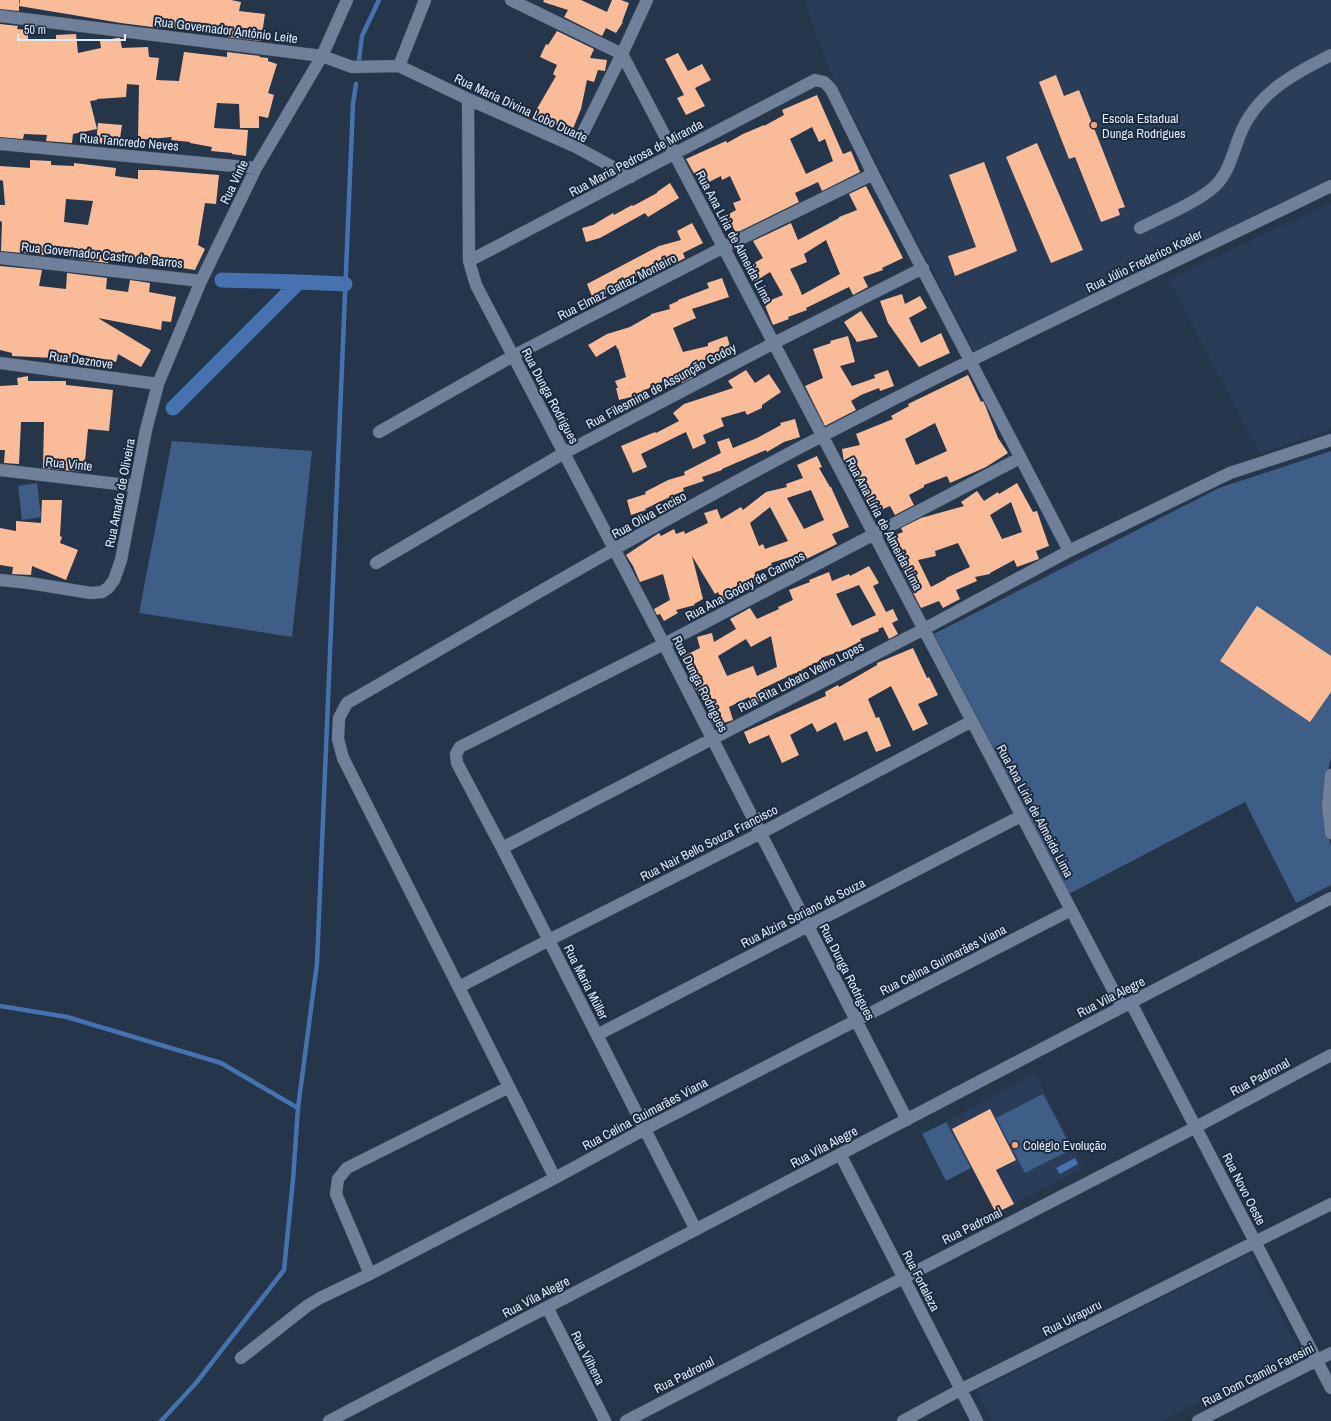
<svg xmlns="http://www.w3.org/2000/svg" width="1331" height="1421" font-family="'Archivo Narrow',sans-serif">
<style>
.built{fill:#2a3d58}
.green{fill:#3e5e88}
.water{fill:#4673b0}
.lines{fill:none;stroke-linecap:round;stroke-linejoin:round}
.stream{stroke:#4673b0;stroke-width:4.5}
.canal{stroke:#4673b0;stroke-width:15}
.building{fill:#fabc98;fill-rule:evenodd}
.minor-casing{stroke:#445264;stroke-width:13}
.minor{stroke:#6f819a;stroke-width:12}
.poi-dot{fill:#efa376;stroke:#1b2a3f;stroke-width:1.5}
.labels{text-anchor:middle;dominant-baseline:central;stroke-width:4;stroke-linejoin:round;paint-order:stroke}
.street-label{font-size:13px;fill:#e1ebf9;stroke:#1b2a3f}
.poi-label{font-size:13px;fill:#e1ebf9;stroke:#1b2a3f;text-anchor:start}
</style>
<rect width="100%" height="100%" fill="#25354a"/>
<path class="built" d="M804,0H1331V179L974,351L829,70Z
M1331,203V429L1260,454L1168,279Z
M1035,1073L1084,1168L996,1213L946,1122Z
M1250,1254L1299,1351L1161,1421H992L977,1391Z"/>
<path class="green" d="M172,441L312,451L292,637L139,613Z
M1331,451V758L1325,781L1327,830L1331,846V885L1296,903L1245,802L1069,894L934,634L1219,488Z
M37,483L41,517L22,520L18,486Z
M1043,1094L1072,1149L1025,1173L996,1118Z
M946,1122L971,1168L946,1181L922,1134Z"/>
<path class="water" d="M1075,1158L1078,1164L1060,1174L1056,1168Z"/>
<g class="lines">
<path class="stream" d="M359,60L362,36L379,0
M0,1006L67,1017L221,1063L298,1108
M161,1421L196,1383L284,1270L293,1180L298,1108L317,963L353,104L356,84"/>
<path class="canal" d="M222,280L299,282
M173,408L299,282L345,284"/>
</g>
<path class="building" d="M0,0H19V11L0,9Z
M20,0H231L241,2L239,11L265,14L261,41L228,37L229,33L190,30L191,29L160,28L121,23L19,6Z
M544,0H581L607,12L612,0H621L629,3L622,22H623L616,33L606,28L602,36L564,17L568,10L543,2Z
M0,24L18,26L17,29L28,30V39H56V35L76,34L78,53L101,48L100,41L117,38H120L122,48L148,47L149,57L159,58L156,80L179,81L184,52L227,57V52L260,56L259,57L268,58V61L277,64L268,93L274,95L268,118L259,116V128H240L239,104L217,103L214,128L248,130L246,156L232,154V153L211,151L212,147L190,143V142L171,140L172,137L138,140L139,85L127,84L126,97L97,99V100L90,101L97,129L73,134L72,143L46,141L47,135L24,134L23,139L0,137Z
M557,31L594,49L590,58L607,60L605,71L598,70L594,82L587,80L581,109L572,131L550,123L548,126L531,119L556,76L553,74L557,65L540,57L546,44L548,45Z
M678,53L688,71L702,64L711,80L695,88L705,106L686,115L677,98L684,95L665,59Z
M1056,75L1064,96L1079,90L1125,207L1118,209L1120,215L1101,222L1075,157L1069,159L1039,82Z
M817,95L843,154L851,151L860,172L822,191L818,182L795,193L799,202L736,233L733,227L725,231L719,220L736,210L733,203L741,200L730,176L722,180L721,176L701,186L686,159L726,141L727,143L743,134L764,125V126L784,115L782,110ZM812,127L819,142L825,139L833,161L806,174L790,139Z
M98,123L122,125L119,145L96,143Z
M1037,143L1083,250L1051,263L1006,157Z
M30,160L51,161V165L74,166V163L116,168L115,176L138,179V170H156L219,175L216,204L205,203L198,245L205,249L195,270L118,258L117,262L108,261V263L69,258V256L44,253V255L1,251L2,222L0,221V205H5L3,181L0,180V166L30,168ZM66,199L93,201L88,225L64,222Z
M984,162L1017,251L955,276L948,256L976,247L949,175Z
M670,183L679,198L648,217L645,213L600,238L586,242L582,228L593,225L613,213L614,215L632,205L633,206L657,193V192Z
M866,186L903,258L882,268L883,270L863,277L868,287L853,295L849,287L806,308L807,310L788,317L789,319L773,325L764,303L783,295L770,272L754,282L745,268L763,258L753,241L791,223L798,240L839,218V217L857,210L849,194ZM826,240L840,274L802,295L798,285L790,269L807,262L804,254Z
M692,223L703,243L683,253L685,258L650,276L648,274L636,276L606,292V294L593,299L587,284L659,246L681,240L677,231Z
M0,266L42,270L39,286L66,289L67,273L107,278L106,289L128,292L130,280L150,283L149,292L176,297L171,322L162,321L161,330L98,318L151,350L141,367L118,354L116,362L77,354V359L54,356V358L12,356V353L0,350Z
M722,278L729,297L692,309L696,318L673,328L683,352L708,346V343L727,336L731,349L711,355L712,358L690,364L697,375L682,383L678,375L657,384L631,397L619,400L616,388H618L615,381L626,377L618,348L617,349L616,345L596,357L588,345L607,334L630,327L651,315V314L670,309L669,305L678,301V300L709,288L707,283Z
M902,294L905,304L920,296L927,308L909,318L921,343L941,333L950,353L919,367L888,323L880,301Z
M861,311L878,337L857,342L844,322Z
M848,336L855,362L840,366L852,386L875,378L874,375L888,370L894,386L880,391L879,388L861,395L851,401L856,410L825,426L805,386L823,378L813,349L831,343L830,341Z
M746,370L755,383L769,374L781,392L762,405V408L747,415L745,411L721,418L724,426L703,435L706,443L693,449L686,432L641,454L647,467L633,473L621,446L655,432L656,433L679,421L673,413L684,404L733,388L728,381Z
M968,375L981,402L983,401L985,405L998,438L1008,453L986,467L950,483L947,476L924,485V487L909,495L914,505L895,515L890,506L872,514L857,482L855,483L844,462L842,449L860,445L856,434L893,419L891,416L909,406L908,404ZM935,423L947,451L916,465L905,439Z
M28,376V381H66V385L113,390L109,431L88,429L84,472L43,468L44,422H21L19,464L4,463L5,450H0V386L18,385L17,378Z
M795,419L800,437L784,442L767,452L766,450L722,469V470L702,477L704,481L683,488L684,491L676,494L645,509L646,510L631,515L627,500L646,494L645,492L668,480L685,475L684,472L721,453L717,442L729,438L733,448L757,438L781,425L780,423Z
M817,456L822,467L819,468L830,487H831L849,527L832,534L837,544L800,562L796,555L771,563L772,566L755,572L759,581L739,591L740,594L722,601L718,592L715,594L692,556L703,599L694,604L695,605L676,610L678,613L664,621L660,614L657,615L654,609L670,600L663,574L640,582L633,566L626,555L659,533L661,536L674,529L676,534L684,531L685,534L708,523L704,513L717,509L721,519L741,507L743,510L766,492L787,487L786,484L803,478L797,465ZM811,490L824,520L804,529L787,498ZM770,507L788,541L765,549L763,544L759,546L750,523Z
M1017,483L1033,512L1037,511L1049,546L1036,551L1039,559L1036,560L1017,567L1014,560L990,573V574L975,577L977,581L956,590L960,599L943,608L939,601L921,608L902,571L903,570L885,539L903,532L901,528L921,518L964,506L961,502L977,491L984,501L998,492L999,494ZM1011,502L1022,532L1002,539L990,515ZM958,543L970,567L946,578V579L931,587L918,560L936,556L935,551Z
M42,500H62L60,536L62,537L60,543L78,550L66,580L32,566L31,575L12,574L13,567L0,565V528L16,531V521L41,523Z
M869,566L879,583L873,586L886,612L893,609L898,620L892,623L898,634L889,639L883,627L878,629L879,631L860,639L861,641L846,649L821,658L822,660L801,670L802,671L793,674L760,690L764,702L752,706L749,697L729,707L733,720L714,726L708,714L701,694L699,695L692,683L694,682L682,657L700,648L697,637L712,633L714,642L736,629L730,619L750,608L757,619L779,609L778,607L793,600L789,590L810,582L809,580L829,572L832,581L849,574L850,576ZM859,585L876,615L852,626L836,594ZM771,636L777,667L757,676L753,666L727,676L718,656L746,639L751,647Z
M1257,606L1331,656V692L1310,722L1220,661Z
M913,648L927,678L929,677L938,695L918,704L928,724L913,731L891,686L868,699L876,718L879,717L891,746L876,752L867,731L844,741L836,722L817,732L812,723L790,735L799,755L782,763L769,735L749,744L744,732L826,696L825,692L838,685L839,687L877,665V663Z
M990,1109L1016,1160L996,1170L1014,1204L996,1213L952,1129Z"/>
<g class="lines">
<defs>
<path id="minor" d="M511,0L622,54
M0,16L322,56L352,67L399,66L468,99L576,147L631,177
M622,54L1122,1007
M399,66L425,0
M468,99L469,261L476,285L664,644L907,1120
M0,144L256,168
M576,147L622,54L647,0
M1140,228C1161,217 1199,202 1216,185C1230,171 1234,148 1242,130C1259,92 1295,73 1331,55
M0,258L201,281
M469,261L815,80L824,82L831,89L873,174L1069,551
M0,363L158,384
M379,432L513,356L724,247L873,174
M0,470L135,486
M376,563L564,453L774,343L923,268
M0,580L29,583L91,593L102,592L108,588L114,580L121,560L146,430L158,384L201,281L256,168L322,56L347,0
M1331,775L1328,805L1331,833
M502,848L924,629L1069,551L1230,473L1331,440
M459,987L549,940L761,833L972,721
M1131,1003L1331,1388
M597,1035L1021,816
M840,1154L977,1421
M555,1178L343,758L338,739L339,718L347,703C505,612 662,519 824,435C991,348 1162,268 1331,186
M696,1230L502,848L457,763L456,754L460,747L664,644L1020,458
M370,1274L336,1194L338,1179L347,1168L509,1087
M547,1307L605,1421
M241,1358L307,1306L320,1298L370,1274L555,1178L645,1129L1071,910
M329,1421L1331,898
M626,1421L1196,1127L1331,1055
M903,1421L960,1390L1331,1204
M1198,1421L1331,1353"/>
</defs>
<use href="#minor" class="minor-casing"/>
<use href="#minor" class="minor"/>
</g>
<g class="poi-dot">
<circle cx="1094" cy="125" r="4"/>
<circle cx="1015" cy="1145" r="4"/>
</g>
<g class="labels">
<g class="street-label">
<text transform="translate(226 30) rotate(7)">Rua Governador Antônio Leite</text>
<text transform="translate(521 108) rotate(25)">Rua Maria Divina Lobo Duarte</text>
<text transform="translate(129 142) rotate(5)">Rua Tancredo Neves</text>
<text transform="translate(636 158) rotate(-28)">Rua Maria Pedrosa de Miranda</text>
<text transform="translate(234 182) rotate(-64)">Rua Vinte</text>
<text transform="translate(734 237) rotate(62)">Rua Ana Líria de Almeida Lima</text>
<text transform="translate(102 255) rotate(6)">Rua Governador Castro de Barros</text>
<text transform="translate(1144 261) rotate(-26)">Rua Júlio Frederico Koeler</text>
<text transform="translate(617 287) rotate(-27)">Rua Elmaz Gattaz Monteiro</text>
<text transform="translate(81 360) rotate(8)">Rua Deznove</text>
<text transform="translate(661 386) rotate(-28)">Rua Filesmina de Assunção Godoy</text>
<text transform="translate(550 396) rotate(62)">Rua Dunga Rodrigues</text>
<text transform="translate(69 464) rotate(6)">Rua Vinte</text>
<text transform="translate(120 493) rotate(-79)">Rua Amado de Oliveira</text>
<text transform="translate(649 515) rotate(-29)">Rua Oliva Enciso</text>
<text transform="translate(884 524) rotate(62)">Rua Ana Líria de Almeida Lima</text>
<text transform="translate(745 586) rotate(-28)">Rua Ana Godoy de Campos</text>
<text transform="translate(801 677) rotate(-27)">Rua Rita Lobato Velho Lopes</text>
<text transform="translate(700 684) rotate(63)">Rua Dunga Rodrigues</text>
<text transform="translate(1035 811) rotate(62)">Rua Ana Líria de Almeida Lima</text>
<text transform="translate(709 843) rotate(-27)">Rua Nair Bello Souza Francisco</text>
<text transform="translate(803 913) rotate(-27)">Rua Alzira Soriano de Souza</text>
<text transform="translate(943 960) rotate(-27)">Rua Celina Guimarães Viana</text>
<text transform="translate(847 972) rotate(63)">Rua Dunga Rodrigues</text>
<text transform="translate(586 982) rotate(63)">Rua Maria Müller</text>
<text transform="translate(1111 997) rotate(-27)">Rua Vila Alegre</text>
<text transform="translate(1260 1077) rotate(-28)">Rua Padronal</text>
<text transform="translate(645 1114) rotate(-28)">Rua Celina Guimarães Viana</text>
<text transform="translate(824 1147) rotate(-28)">Rua Vila Alegre</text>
<text transform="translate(1244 1189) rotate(63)">Rua Novo Oeste</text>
<text transform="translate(972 1226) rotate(-27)">Rua Padronal</text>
<text transform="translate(921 1281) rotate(63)">Rua Fortaleza</text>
<text transform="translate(536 1297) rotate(-28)">Rua Vila Alegre</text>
<text transform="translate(1072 1318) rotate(-27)">Rua Uirapuru</text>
<text transform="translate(588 1358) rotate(63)">Rua Vilhena</text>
<text transform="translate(684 1375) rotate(-27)">Rua Padronal</text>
<text transform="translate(1258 1375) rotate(-27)">Rua Dom Camilo Faresini</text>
</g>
<g class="poi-label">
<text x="1102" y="118">Escola Estadual<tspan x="1102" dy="15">Dunga Rodrigues</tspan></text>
<text x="1023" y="1145">Colégio Evolução</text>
</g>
</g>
<path d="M18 34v6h107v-6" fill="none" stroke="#e1ebf9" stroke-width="2"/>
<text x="24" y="34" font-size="12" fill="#e1ebf9" stroke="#1b2a3f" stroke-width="3" paint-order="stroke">50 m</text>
</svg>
